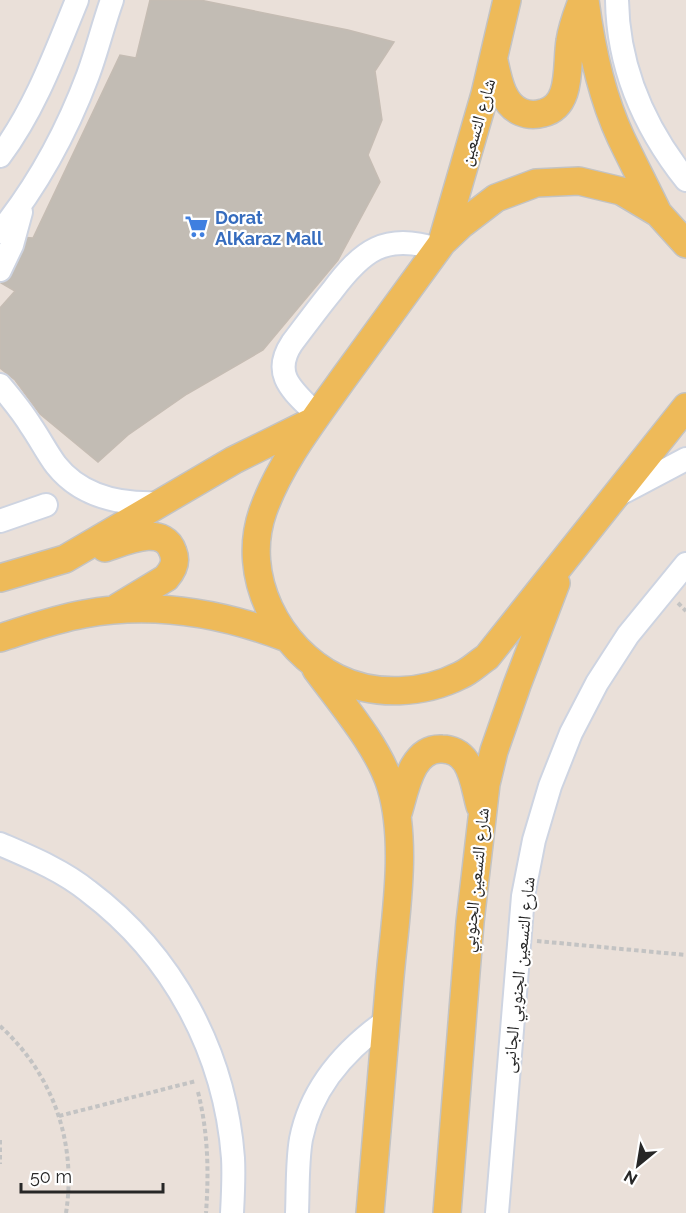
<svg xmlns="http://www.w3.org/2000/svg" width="686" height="1213" font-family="Raleway,'Noto Naskh Arabic',sans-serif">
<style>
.building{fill:#c2bcb4;stroke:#c5bcb3;stroke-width:1.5}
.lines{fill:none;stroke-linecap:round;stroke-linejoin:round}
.minor-casing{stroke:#ced4e1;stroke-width:26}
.major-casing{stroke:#c3c3c3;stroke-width:30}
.path{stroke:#c3c3c3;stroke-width:4;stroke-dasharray:4.5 3;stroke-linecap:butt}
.minor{stroke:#fff;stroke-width:22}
.major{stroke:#eeba59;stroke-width:27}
.labels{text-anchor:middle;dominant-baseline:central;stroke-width:4.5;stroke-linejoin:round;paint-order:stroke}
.street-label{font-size:18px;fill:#272727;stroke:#fff}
.shop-label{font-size:18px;font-weight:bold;fill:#366cbe;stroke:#fff;text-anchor:start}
</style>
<rect width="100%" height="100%" fill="#eae0d9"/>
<path class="building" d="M150,0H200L348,30L394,42L375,71L382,120L368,155L380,182L338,260L263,350L187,394L128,435L98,462L40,414L15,380L0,368V308L15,291L1,283L20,237L33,238L120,55L136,58Z"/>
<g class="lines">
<defs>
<path id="minor" d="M617,0C618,68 644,127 686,180
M0,156C35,109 55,54 77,0
M0,232C37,186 67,131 88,75C97,51 103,25 112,0
M0,270L12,245L21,212
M0,385C11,398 22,411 31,426C40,439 47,453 56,465C82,498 123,505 162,503
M317,415C295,392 270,376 292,343C305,326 318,308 332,291C362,251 385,232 437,249
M618,495L686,459
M0,521L46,505
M0,844C30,857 62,870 88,891C173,955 225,1052 233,1158C234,1176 233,1195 232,1213
M297,1213C298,1189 297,1162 301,1139C311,1088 345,1050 386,1021
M497,1213L523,896L534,840L550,786L571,733L597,683L628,635L686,564"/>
<path id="major" d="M585,0C591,47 601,95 621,138C633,163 646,188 658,213
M494,61C498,79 502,104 521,112C528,115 536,115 543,113C573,106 566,64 570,41C572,27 577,14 582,1
M442,242L485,94L507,0
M686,244L658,213L621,191L579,181L536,183L496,198L462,224L442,243C409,288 376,334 343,379C314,420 280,463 263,511C240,576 278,649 337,678C375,697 424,694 461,675C470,671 478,663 487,657L686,407
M105,548C124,542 164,523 173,552C177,562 173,570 166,578L118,607
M0,578L65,559L234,460L313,421
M0,638C28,629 55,619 84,614C154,601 222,613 287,638
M316,669C341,703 379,747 391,787C408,844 395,919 390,977C383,1056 377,1134 370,1213
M398,813C405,791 411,747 442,749C451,749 460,753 466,762C474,774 476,792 480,806
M447,1213L470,922L486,784L494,751L517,685L556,583"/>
</defs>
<use href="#minor" class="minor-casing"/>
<use href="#major" class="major-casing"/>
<path class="path" d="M678,603L686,611
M537,941L686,955
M0,1026C53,1074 77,1143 66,1213
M198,1092C208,1132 209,1171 206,1213
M59,1116L196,1081
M0,1140V1164"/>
<use href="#minor" class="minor"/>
<use href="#major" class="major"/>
</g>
<defs>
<symbol id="supermarket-bare" viewBox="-9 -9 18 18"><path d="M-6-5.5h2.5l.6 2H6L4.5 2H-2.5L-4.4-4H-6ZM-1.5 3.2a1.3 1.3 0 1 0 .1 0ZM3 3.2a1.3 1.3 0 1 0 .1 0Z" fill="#3f7fe0" stroke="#fff" stroke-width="2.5" paint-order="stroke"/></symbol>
</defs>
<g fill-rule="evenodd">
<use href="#supermarket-bare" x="180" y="210" width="33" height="33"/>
</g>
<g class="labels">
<g class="street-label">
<text transform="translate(477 122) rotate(-74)">شارع التسعين</text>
<text transform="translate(475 880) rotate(-84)">شارع التسعين الجنوبي</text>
<text transform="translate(518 975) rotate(-84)">شارع التسعين الجنوبي الجانبى</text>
</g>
<g class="shop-label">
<text x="215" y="217">Dorat<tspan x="215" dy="21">AlKaraz Mall</tspan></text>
</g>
</g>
<g transform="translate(638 1165) rotate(210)" stroke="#ffffff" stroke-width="4.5" paint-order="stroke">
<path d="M0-4.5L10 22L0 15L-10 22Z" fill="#272727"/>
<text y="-9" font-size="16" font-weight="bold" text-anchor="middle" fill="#272727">N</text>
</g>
<path d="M21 1183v9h142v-9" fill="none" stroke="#272727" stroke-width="3"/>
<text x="30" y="1183" font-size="18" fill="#272727" stroke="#ffffff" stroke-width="4.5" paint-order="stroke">50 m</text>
</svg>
